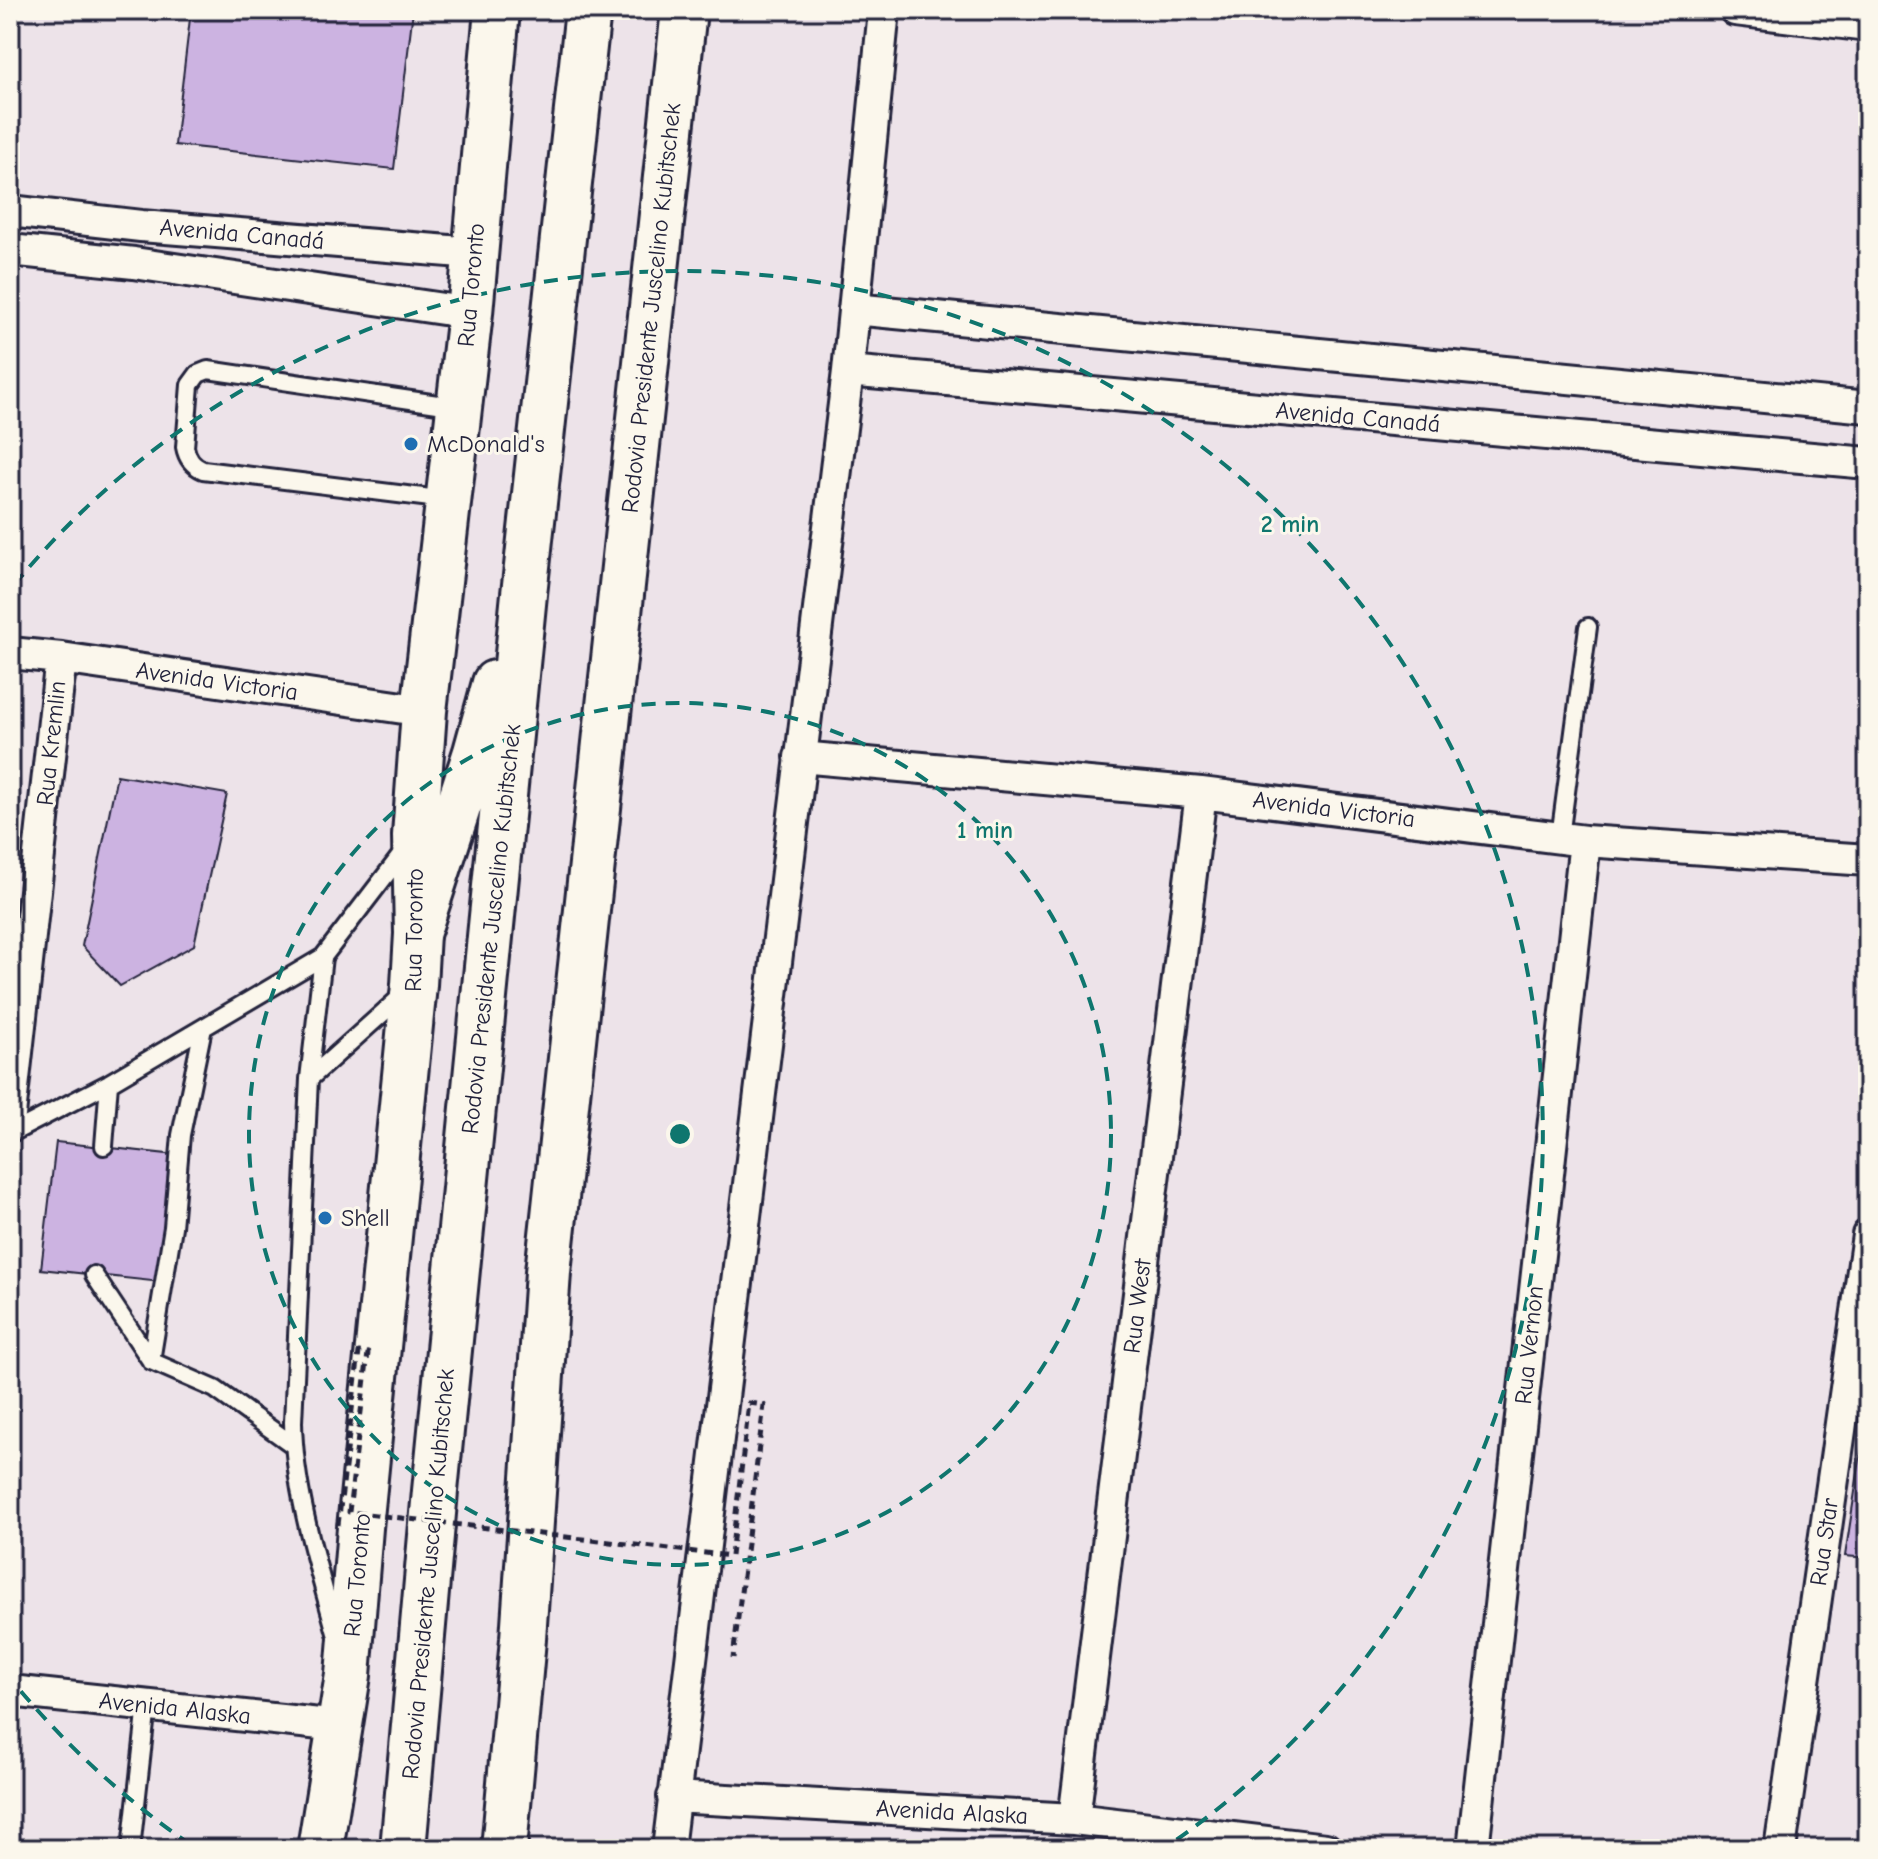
<svg xmlns="http://www.w3.org/2000/svg" width="1878" height="1859" font-family="'Comic Neue',sans-serif">
<style>
.building{fill:#ccb3e1;stroke:#22223b;stroke-width:2}
.lines{fill:none;stroke-linecap:round;stroke-linejoin:round}
.lane-casing{stroke:#22223b;stroke-width:22}
.street-casing{stroke:#22223b;stroke-width:36}
.secondary-casing{stroke:#22223b;stroke-width:50}
.highway-casing{stroke:#22223b;stroke-width:50}
.lane{stroke:#fbf7ec;stroke-width:16}
.street{stroke:#fbf7ec;stroke-width:30}
.secondary{stroke:#fbf7ec;stroke-width:44}
.highway{stroke:#fbf7ec;stroke-width:44}
.path-bridge{stroke:#22223b;stroke-width:5;stroke-dasharray:8 6;stroke-linecap:butt}
.ring{fill:none;stroke:#0f766e;stroke-width:4;stroke-dasharray:14 10}
.poi-dot{fill:#1f6fb2;stroke:#fbf7ec;stroke-width:3}
.labels{text-anchor:middle;dominant-baseline:central;stroke-width:6;stroke-linejoin:round;paint-order:stroke}
.street-label{font-size:24px;fill:#22223b;stroke:#fbf7ec}
.poi-label{font-size:24px;fill:#22223b;stroke:#fbf7ec;text-anchor:start}
.centre{fill:#0f766e;stroke:#fbf7ec;stroke-width:4}
.ring-label{font-size:24px;text-anchor:middle;font-weight:bold;fill:#0f766e;stroke:#fbf7ec;stroke-width:6;stroke-linejoin:round;paint-order:stroke}
</style>
<rect width="100%" height="100%" fill="#ede3e9"/>
<filter id="ink" filterUnits="userSpaceOnUse"><feTurbulence type="fractalNoise" baseFrequency=".0125" numOctaves="2"/><feDisplacementMap in="SourceGraphic" scale="16" xChannelSelector="R" yChannelSelector="G"/><feConvolveMatrix kernelMatrix="1 2 1 2 8 2 1 2 1" color-interpolation-filters="sRGB"/></filter>
<g filter="url(#ink)">
<path class="building" d="M191,10H413L394,169L175,145Z
M117,775L227,794L194,945L120,986L82,946Z
M56,1142L176,1155L161,1282L41,1269Z
M1868,1408V1558L1845,1556Z"/>
<g class="lines">
<defs>
<path id="lane" d="M447,500L203,470C192,465 187,458 185,447L190,385L198,374L208,370L458,407
M1560,837L1588,627
M203,1028L181,1135L173,1227L151,1361L215,1389L293,1445
M309,1079L404,994
M10,1134L109,1083L323,957
M104,1146L109,1083
M94,1275L151,1361
M336,1633C318,1567 294,1491 293,1422L309,1079L323,957L405,850
M131,1849L147,1705"/>
<path id="street" d="M1735,10L1868,26
M10,211L141,226L474,253
M10,250L134,263L470,313
M854,309L1868,407
M848,371L1868,463
M10,653L61,658L424,711
M800,757L1201,793L1585,841L1868,860
M10,1115L61,658
M10,1691L339,1726
M673,1797L1074,1819L1326,1849
M1074,1819L1201,793
M668,1849L848,371L884,10
M1473,1849L1585,841
M1780,1849L1868,1235"/>
<path id="secondary" d="M320,1849L348,1675L360,1528L414,985L417,934L415,836L424,711L470,313L497,10"/>
<path id="highway" d="M417,934L476,752L495,683
M403,1849L435,1491L524,594L588,10
M504,1849L523,1639L548,1272L684,10"/>
</defs>
<use href="#lane" class="lane-casing"/>
<use href="#street" class="street-casing"/>
<use href="#secondary" class="secondary-casing"/>
<use href="#highway" class="highway-casing"/>
<use href="#lane" class="lane"/>
<use href="#street" class="street"/>
<use href="#secondary" class="secondary"/>
<use href="#highway" class="highway"/>
<path class="path-bridge" d="M338,1525L359,1352L368,1353L349,1512L731,1556L749,1403L764,1405L733,1658"/>
</g>
</g>
<g class="ring">
<circle cx="680" cy="1134" r="431"/>
<path d="M191 1845A863 863 0 0 1 14 1683M14 585A863 863 0 1 1 1169 1845"/>
</g>
<g class="poi-dot">
<circle cx="411" cy="444" r="8"/>
<circle cx="325" cy="1218" r="8"/>
</g>
<g class="labels">
<g class="street-label">
<text transform="translate(242 234) rotate(5)">Avenida Canadá</text>
<text transform="translate(471 285) rotate(-85)">Rua Toronto</text>
<text transform="translate(651 308) rotate(-84)">Rodovia Presidente Juscelino Kubitschek</text>
<text transform="translate(1358 417) rotate(5)">Avenida Canadá</text>
<text transform="translate(217 681) rotate(8)">Avenida Victoria</text>
<text transform="translate(51 743) rotate(-84)">Rua Kremlin</text>
<text transform="translate(1334 809) rotate(7)">Avenida Victoria</text>
<text transform="translate(491 929) rotate(-84)">Rodovia Presidente Juscelino Kubitschek</text>
<text transform="translate(414 930) rotate(-89)">Rua Toronto</text>
<text transform="translate(1137 1306) rotate(-83)">Rua West</text>
<text transform="translate(1529 1345) rotate(-84)">Rua Vernon</text>
<text transform="translate(1824 1542) rotate(-82)">Rua Star</text>
<text transform="translate(428 1574) rotate(-85)">Rodovia Presidente Juscelino Kubitschek</text>
<text transform="translate(357 1575) rotate(-85)">Rua Toronto</text>
<text transform="translate(175 1708) rotate(6)">Avenida Alaska</text>
<text transform="translate(952 1812) rotate(3)">Avenida Alaska</text>
</g>
<g class="poi-label">
<text x="427" y="444">McDonald's</text>
<text x="341" y="1218">Shell</text>
</g>
</g>
<circle cx="680" cy="1134" r="12" class="centre"/>
<g class="ring-label">
<text x="1290" y="532">2 min</text>
<text x="985" y="838">1 min</text>
</g>
<rect width="1878" height="1859" fill="none" stroke="#fbf7ec" stroke-width="40"/>
<rect x="20" y="20" width="1838" height="1819" fill="none" stroke="#22223b" stroke-width="3" filter="url(#ink)"/>
</svg>
